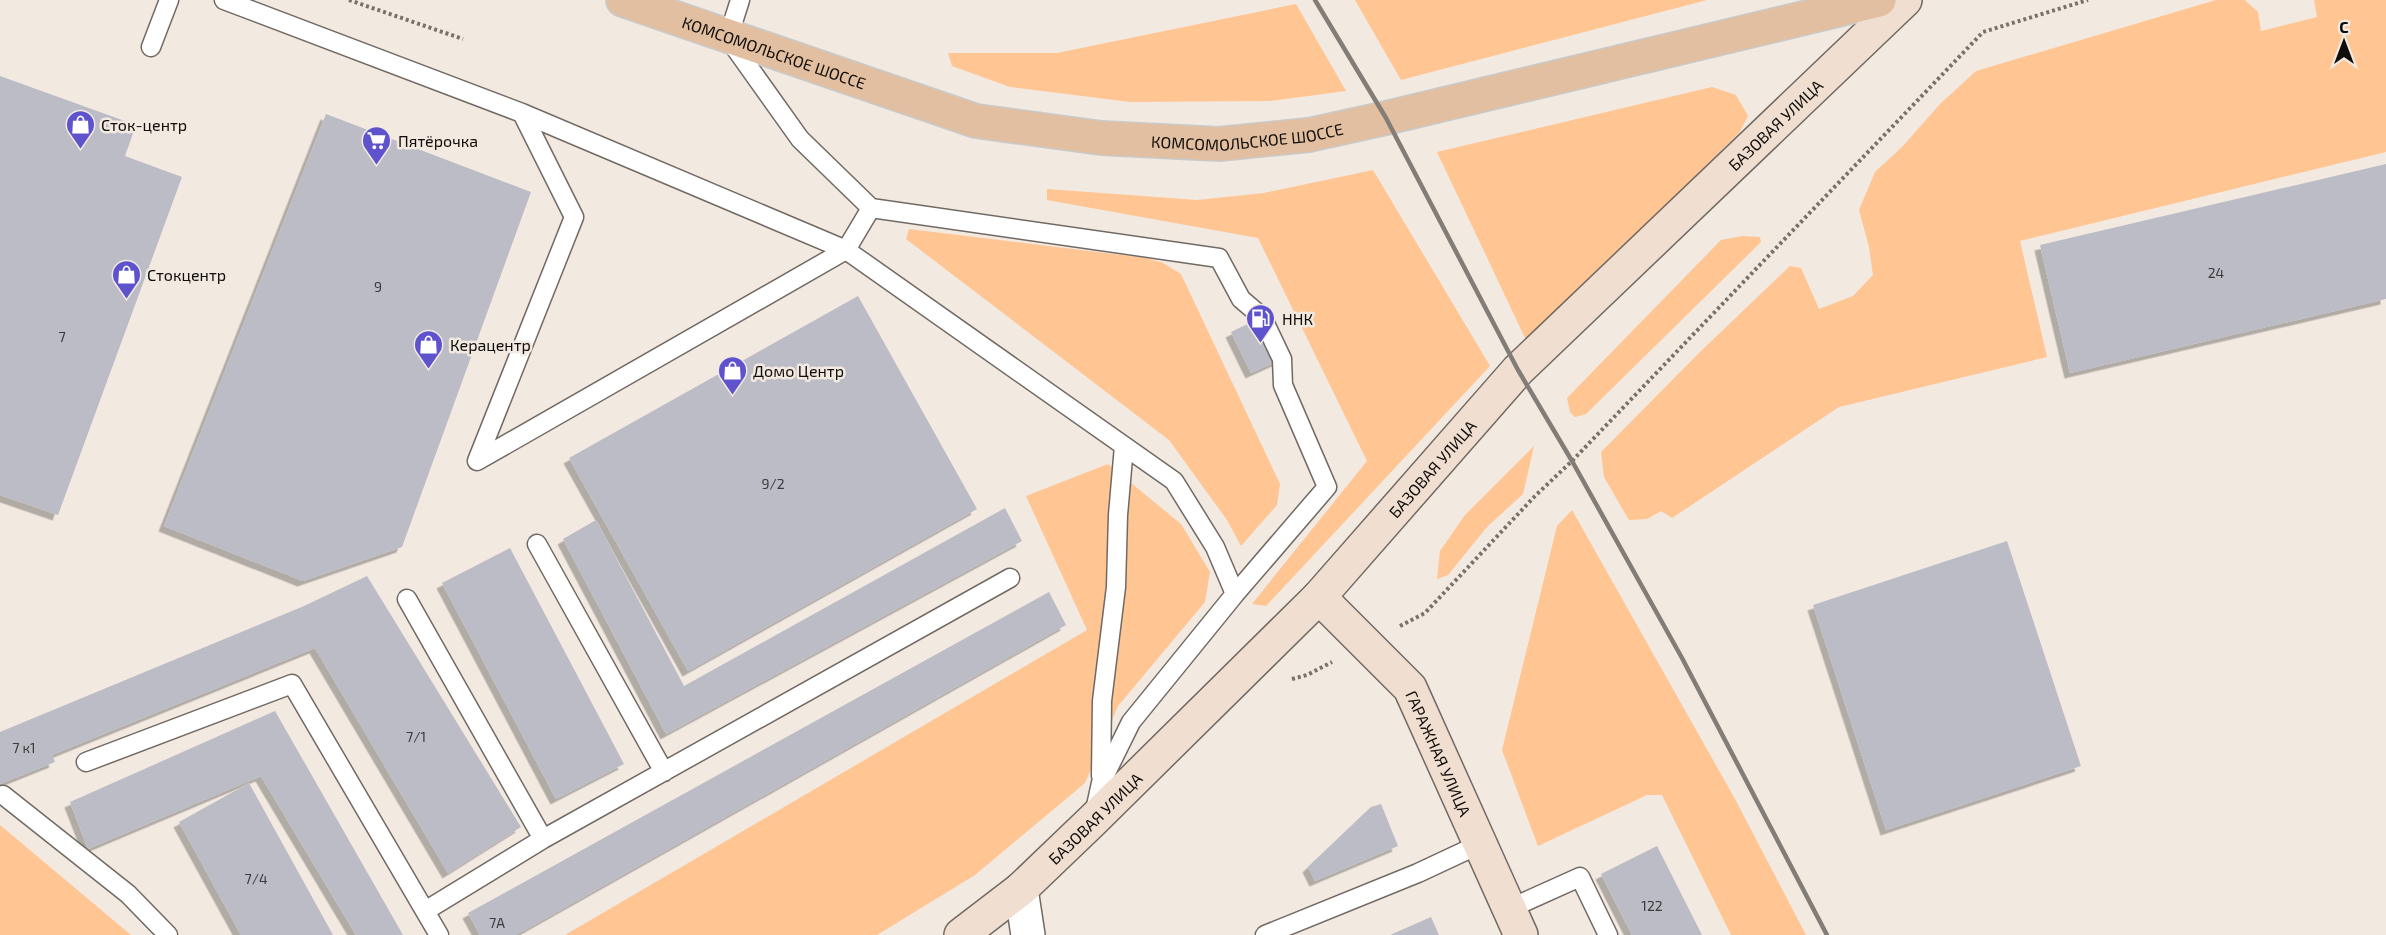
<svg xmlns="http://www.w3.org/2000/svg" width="2386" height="935" font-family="'Exo 2',sans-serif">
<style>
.green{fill:#ffc593}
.building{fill:#bbbcc6;filter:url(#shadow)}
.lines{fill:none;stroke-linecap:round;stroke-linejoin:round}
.lane-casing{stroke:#716963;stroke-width:21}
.street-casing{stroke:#716963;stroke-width:36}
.secondary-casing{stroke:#716963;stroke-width:36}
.primary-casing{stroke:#cacac9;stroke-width:36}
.path{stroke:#77716c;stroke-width:4;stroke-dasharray:3 3;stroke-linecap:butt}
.lane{stroke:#fff;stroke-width:18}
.street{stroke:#fff;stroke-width:33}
.secondary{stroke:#f0dfd0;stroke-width:33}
.primary{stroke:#e1bfa0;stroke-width:33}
.rail{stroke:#837d78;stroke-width:4.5}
.labels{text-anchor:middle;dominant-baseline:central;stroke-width:5;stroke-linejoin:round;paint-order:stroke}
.number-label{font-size:14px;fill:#3b3939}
.street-label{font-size:16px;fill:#100d0a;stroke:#f2e9e1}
.poi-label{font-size:16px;fill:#100d0a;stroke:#f2e9e1;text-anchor:start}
</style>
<defs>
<filter id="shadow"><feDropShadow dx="-5.5" dy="5.5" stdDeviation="0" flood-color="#0004"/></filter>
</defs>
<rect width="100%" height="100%" fill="#f2e9e1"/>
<path class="green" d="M1355,0H1707L1401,80Z
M2216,0H2245L2258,12L2261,31L2317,17L2314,0H2386V152L2020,241L2047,357L1839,407L1672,518L1661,511L1647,519L1629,520L1604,477L1601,452L1701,351L1790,266L1801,268L1819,309L1853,296L1873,275L1869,247L1859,210L1875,172L1902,147L1940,104L1976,71Z
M1296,4L1346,91L1270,101L1130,102L1010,87L952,66L948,53H1057Z
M1712,87L1736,95L1748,116L1739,133L1527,342L1437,152Z
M1373,170L1490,366L1266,606L1252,604L1367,461L1258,238L1047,200V189L1197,200L1264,193Z
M909,229L1146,258L1163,263L1181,274L1280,484L1277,505L1241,546L1227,520L1169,440L906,239Z
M1742,236L1760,237L1761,242L1586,414L1575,417L1570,412L1567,398L1721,240Z
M1534,446L1523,494L1487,527L1448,575L1437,579L1440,551L1465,515Z
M1108,464L1181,524L1210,572L1205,602L1118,706L1085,783L975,875L877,935H565L1087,630L1026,496Z
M1572,510L1735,799L1806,935H1731L1662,795H1647L1538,846L1502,750L1557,526Z
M0,825L131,935H0Z"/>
<path class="building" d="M0,76L136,125L125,156L182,177L58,515L0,495Z
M326,114L531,192L402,547L303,581L164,526Z
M2386,164V299L2070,373L2040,245Z
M858,296L977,509L688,671L569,458Z
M1262,317L1282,359L1251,373L1231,332Z
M1005,508L1022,541L666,734L563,539L596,520L684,686Z
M2007,541L2081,766L1886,830L1813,605Z
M510,548L624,764L556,799L442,583Z
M367,576L521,827L448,873L315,648L52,755L55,762L0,784V732L304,606Z
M1049,592L1066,625L525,930L515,935H480L468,913Z
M275,711L403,935H356L261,776L88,849L70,802Z
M249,783L333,935H241L179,822Z
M1381,804L1398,846L1315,881L1308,867L1371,807Z
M1657,846L1702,935H1632L1601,874Z
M1431,917L1439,935H1390Z"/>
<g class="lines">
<defs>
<path id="lane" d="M224,0L522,113L846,250
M740,0L728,38L800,139L871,208L1219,258L1241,299L1262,317L1282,359L1283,385L1327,487L1235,594L1131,722L1101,783L1094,815
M151,47L169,0
M522,113L574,217L477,461L846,250
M871,208L846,250L1174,481L1215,547L1235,594
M537,544L664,772
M407,599L543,839
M86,762L292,684L439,935
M1101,776L1102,701L1116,587L1118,515L1124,446
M3,795L128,894L168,935
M1509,909L1580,877L1608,935
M425,911L543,839L1010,578
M1265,935L1418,873L1480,844"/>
<path id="street" d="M1021,889L1028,935"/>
<g id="secondary">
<path id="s1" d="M1319,597L1410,688L1521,935"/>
<path id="s2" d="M961,935L1021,889L1092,821L1319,597L1518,370L1905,0"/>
</g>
<g id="primary">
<path id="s3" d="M623,0L976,121L1101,138L1219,144L1309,135L1386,118L1879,0"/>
</g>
</defs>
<use href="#lane" class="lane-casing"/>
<use href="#street" class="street-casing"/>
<use href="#secondary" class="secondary-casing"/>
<use href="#primary" class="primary-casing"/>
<path class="path" d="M349,0L463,39
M1400,626L1425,613L1535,496L1572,461L1983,32L2088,0
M1292,679L1307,675L1332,662"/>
<use href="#lane" class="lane"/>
<use href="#street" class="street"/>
<use href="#secondary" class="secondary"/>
<use href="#primary" class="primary"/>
<path class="rail" d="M1315,0L1386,118L1518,370L1572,461L1682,658L1827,935"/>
</g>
<defs>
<symbol id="shop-pin" viewBox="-11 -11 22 30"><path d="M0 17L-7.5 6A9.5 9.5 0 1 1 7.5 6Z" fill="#5e53cc" stroke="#f2e9e1"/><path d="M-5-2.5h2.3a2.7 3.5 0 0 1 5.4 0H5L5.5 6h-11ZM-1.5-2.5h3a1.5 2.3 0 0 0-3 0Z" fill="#fff"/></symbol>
<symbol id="supermarket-pin" viewBox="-11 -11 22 30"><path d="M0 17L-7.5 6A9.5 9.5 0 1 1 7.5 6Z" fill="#5e53cc" stroke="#f2e9e1"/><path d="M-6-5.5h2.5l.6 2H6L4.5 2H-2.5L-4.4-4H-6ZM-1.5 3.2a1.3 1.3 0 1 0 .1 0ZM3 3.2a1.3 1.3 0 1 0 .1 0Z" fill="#fff"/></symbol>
<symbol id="fuel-pin" viewBox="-11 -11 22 30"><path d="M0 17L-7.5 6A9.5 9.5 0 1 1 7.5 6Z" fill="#5e53cc" stroke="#f2e9e1"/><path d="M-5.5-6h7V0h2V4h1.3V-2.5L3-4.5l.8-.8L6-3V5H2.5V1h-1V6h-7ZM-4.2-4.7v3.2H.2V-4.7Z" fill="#fff"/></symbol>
</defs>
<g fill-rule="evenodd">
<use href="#shop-pin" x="64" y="108" width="33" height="45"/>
<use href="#supermarket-pin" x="360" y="124" width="33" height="45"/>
<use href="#shop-pin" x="110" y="258" width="33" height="45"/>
<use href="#fuel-pin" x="1244" y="302" width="33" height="45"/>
<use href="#shop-pin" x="412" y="328" width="33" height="45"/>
<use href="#shop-pin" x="716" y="354" width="33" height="45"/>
</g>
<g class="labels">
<g class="number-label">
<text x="2216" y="272">24</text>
<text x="378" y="286">9</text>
<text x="62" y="336">7</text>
<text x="773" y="483">9/2</text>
<text x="416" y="736">7/1</text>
<text x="24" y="747">7 к1</text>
<text x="256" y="878">7/4</text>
<text x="1652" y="905">122</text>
<text x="497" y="922">7А</text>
</g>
<g class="street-label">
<text stroke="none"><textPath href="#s3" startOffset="160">КОМСОМОЛЬСКОЕ ШОССЕ</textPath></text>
<text stroke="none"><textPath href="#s2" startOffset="1150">БАЗОВАЯ УЛИЦА</textPath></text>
<text stroke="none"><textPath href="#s3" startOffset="646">КОМСОМОЛЬСКОЕ ШОССЕ</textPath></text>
<text stroke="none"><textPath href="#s2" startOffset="664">БАЗОВАЯ УЛИЦА</textPath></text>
<text stroke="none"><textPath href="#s1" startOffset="200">ГАРАЖНАЯ УЛИЦА</textPath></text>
<text stroke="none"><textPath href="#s2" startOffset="178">БАЗОВАЯ УЛИЦА</textPath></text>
</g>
<g class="poi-label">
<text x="101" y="124">Cток-центр</text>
<text x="398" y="140">Пятёрочка</text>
<text x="147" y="274">Стокцентр</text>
<text x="1282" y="318">ННК</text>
<text x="450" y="344">Керацентр</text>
<text x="753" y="370">Домо Центр</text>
</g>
</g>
<g transform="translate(2344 42)" stroke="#f2e9e1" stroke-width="4.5" paint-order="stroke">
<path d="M0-4.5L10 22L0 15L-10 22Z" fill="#100d0a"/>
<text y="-9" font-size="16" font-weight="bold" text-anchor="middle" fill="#100d0a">С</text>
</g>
</svg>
